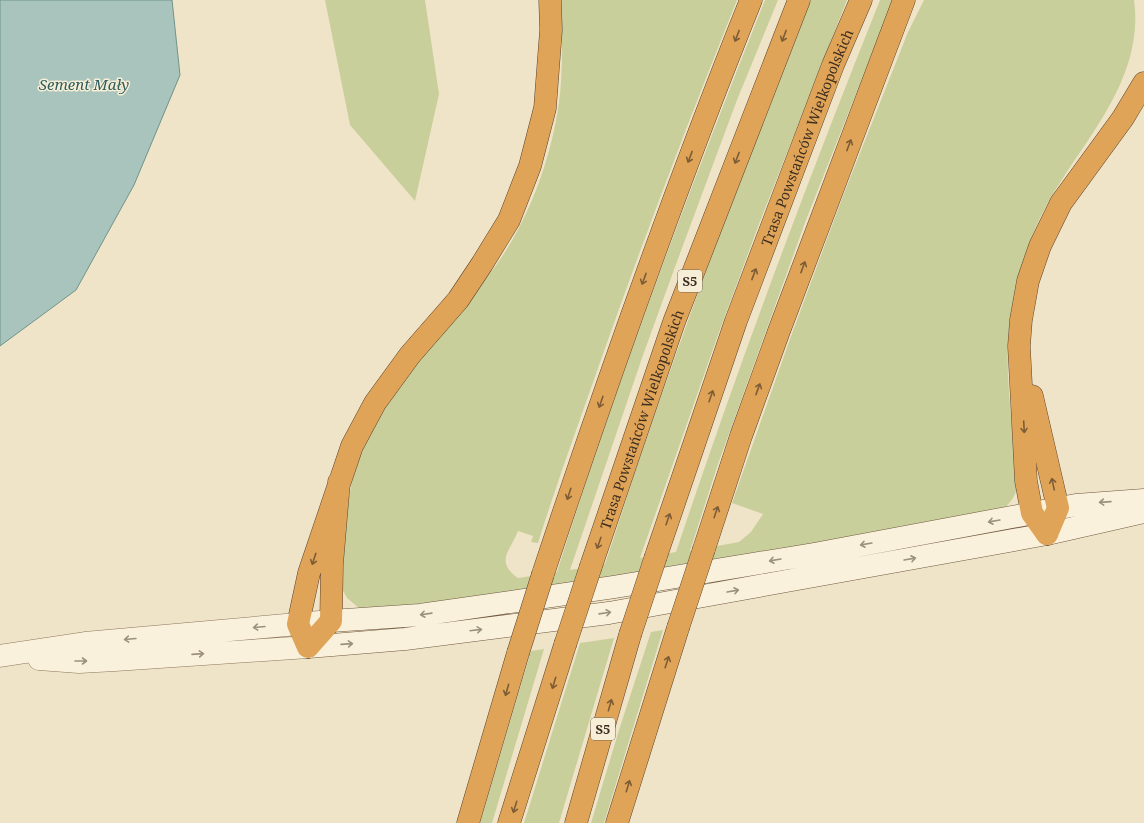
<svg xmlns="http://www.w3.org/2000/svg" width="1144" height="823" font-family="'Noto Serif',serif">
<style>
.green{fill:#c9cf9b}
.water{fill:#a9c4bc;stroke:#6f938a}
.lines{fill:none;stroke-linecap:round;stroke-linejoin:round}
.tertiary-casing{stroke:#8d765c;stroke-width:23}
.secondary-casing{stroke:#6f573f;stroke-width:23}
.motorway-casing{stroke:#5b4430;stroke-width:23}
.tertiary{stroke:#faf1dc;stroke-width:22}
.secondary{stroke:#faf1dc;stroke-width:22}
.motorway{stroke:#e0a458;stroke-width:22}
.motorway-bridge-casing{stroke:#5b4430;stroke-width:23;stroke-linecap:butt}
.motorway-bridge{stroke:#e0a458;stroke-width:22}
.oneway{stroke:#7e5d36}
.oneway2{stroke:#9c907e}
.labels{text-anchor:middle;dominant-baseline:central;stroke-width:3;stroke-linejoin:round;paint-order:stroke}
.shield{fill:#f7eed8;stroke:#756857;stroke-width:1}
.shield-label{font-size:13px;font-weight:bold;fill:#3d2e20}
.street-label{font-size:14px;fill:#3d2e20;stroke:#f7eed8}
.water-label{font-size:15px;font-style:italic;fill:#2f5d5a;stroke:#f7eed8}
</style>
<rect width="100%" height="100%" fill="#f0e4c8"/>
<path class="green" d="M325,0H425L439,94L415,201L350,125Z
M560,0H737C690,117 645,235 603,354C581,417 558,479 538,543L531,542L533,536L518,531C511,550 494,561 518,578L557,572C618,378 690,188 765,0H778L737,100L675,267L642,358L570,570L605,564C618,526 629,489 642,452C694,300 750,149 811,0H847L759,224L718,335L640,558L676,552C738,366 807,182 880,0H893L806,220L717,467L690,551L739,542L751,532L763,514L732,503L790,339L843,196L908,32L924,0H1134C1144,70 1096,127 1061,181C1044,207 1030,236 1022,266C1016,286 1011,307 1009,328C1004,380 1014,432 1018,483C1016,495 1012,502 1002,510L486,601L359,608L347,598L341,587C344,545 344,499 359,459C386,389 442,335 488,276C527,227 553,157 560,94C563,63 562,31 560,0Z
M663,630L604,823H591L619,730L651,632Z
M614,638L559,823H524L580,643Z
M544,649L492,823H480L531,651Z"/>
<path class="water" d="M0,0H172L180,75L134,185L76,290L0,346Z"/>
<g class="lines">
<defs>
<path id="tertiary" d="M0,656L85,643L331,621
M39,659L79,662L115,660L308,647"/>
<path id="secondary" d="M331,621L420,615L614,587L814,554L1076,505L1144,500
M308,647L405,639L609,613L1047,534L1144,512"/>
<g id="motorway">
<path d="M1032,396L1058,508L1047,534"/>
<path d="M339,482L332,564L331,621L308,647L298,624L309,573L352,446L375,403L410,355L458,300L482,264L509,220L530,166L545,108L551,30L550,0"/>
<path d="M1047,534L1032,513L1026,481L1019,346L1021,320L1028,281L1040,246L1061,203L1123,118L1144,83"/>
<path d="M704,549L741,436L779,331L904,0"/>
<path id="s1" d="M656,556L736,321L833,65L861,0"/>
<path id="s2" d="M591,566L674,322L799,0"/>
<path d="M543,574C607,381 675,189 751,0"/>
<path d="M468,823L518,653"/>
<path d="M509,823L565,645"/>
<path d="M576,823L630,635"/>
<path d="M617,823L678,628"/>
</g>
</defs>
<use href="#tertiary" class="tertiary-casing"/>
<use href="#secondary" class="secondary-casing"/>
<use href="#motorway" class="motorway-casing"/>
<use href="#tertiary" class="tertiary"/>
<use href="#secondary" class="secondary"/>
<use href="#motorway" class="motorway"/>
<defs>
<path id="motorway-bridge" d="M678,628L704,549
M630,635L656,556
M565,645L591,566
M518,653L543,574"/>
</defs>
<use href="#motorway-bridge" class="motorway-bridge-casing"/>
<use href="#motorway-bridge" class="motorway-bridge"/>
</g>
<defs><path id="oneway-shaft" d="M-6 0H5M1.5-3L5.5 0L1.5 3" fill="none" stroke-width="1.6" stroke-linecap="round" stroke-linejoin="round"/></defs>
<g class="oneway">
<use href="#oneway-shaft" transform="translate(737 36) rotate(111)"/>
<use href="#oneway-shaft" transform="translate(784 36) rotate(111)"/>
<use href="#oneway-shaft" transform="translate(849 145) rotate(-69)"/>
<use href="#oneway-shaft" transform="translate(690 157) rotate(111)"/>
<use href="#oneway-shaft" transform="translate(737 158) rotate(111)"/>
<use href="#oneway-shaft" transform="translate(803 267) rotate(-70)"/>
<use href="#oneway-shaft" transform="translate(754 274) rotate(-69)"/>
<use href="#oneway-shaft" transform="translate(644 279) rotate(110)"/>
<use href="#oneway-shaft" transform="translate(758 389) rotate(-70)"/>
<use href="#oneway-shaft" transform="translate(711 396) rotate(-71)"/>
<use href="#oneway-shaft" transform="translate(601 402) rotate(109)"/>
<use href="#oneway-shaft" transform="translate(1024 427) rotate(87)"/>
<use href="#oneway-shaft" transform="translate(1053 484) rotate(-102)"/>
<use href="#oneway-shaft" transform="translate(569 494) rotate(108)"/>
<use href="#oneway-shaft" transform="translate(716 512) rotate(-71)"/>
<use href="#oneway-shaft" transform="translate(668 519) rotate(-71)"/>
<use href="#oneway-shaft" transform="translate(599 543) rotate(109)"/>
<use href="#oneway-shaft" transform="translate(314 559) rotate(108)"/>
<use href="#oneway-shaft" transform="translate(667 662) rotate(-72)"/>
<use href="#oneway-shaft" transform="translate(554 683) rotate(107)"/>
<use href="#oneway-shaft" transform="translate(507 690) rotate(106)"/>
<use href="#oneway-shaft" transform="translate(610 705) rotate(-74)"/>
<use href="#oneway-shaft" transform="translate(628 786) rotate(-73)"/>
<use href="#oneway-shaft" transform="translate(515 807) rotate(107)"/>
</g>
<g class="oneway2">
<use href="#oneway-shaft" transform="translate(1105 502) rotate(176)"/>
<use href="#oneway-shaft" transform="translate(994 521) rotate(170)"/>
<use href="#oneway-shaft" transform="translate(866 544) rotate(170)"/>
<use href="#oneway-shaft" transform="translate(910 559) rotate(-10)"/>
<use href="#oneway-shaft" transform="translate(775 560) rotate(170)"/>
<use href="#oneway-shaft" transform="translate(733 591) rotate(-10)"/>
<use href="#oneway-shaft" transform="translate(605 613) rotate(-8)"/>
<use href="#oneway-shaft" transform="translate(426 614) rotate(172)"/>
<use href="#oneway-shaft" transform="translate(259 627) rotate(175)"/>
<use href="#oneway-shaft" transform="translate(476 630) rotate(-7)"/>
<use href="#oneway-shaft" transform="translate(130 639) rotate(175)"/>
<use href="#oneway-shaft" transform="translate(347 644) rotate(-4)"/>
<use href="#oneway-shaft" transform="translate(198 654) rotate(-4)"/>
<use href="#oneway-shaft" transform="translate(81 661)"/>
</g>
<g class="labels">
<g class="shield">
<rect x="678" y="270" width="24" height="22" rx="3"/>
<rect x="591" y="718" width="24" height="22" rx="3"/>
</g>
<g class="shield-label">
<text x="690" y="281">S5</text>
<text x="603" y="729">S5</text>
</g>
<g class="street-label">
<text stroke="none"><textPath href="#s1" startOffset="445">Trasa Powstańców Wielkopolskich</textPath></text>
<text stroke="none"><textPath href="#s2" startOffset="155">Trasa Powstańców Wielkopolskich</textPath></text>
</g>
<g class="water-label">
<text x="84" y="84">Sement Mały</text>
</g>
</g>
</svg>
